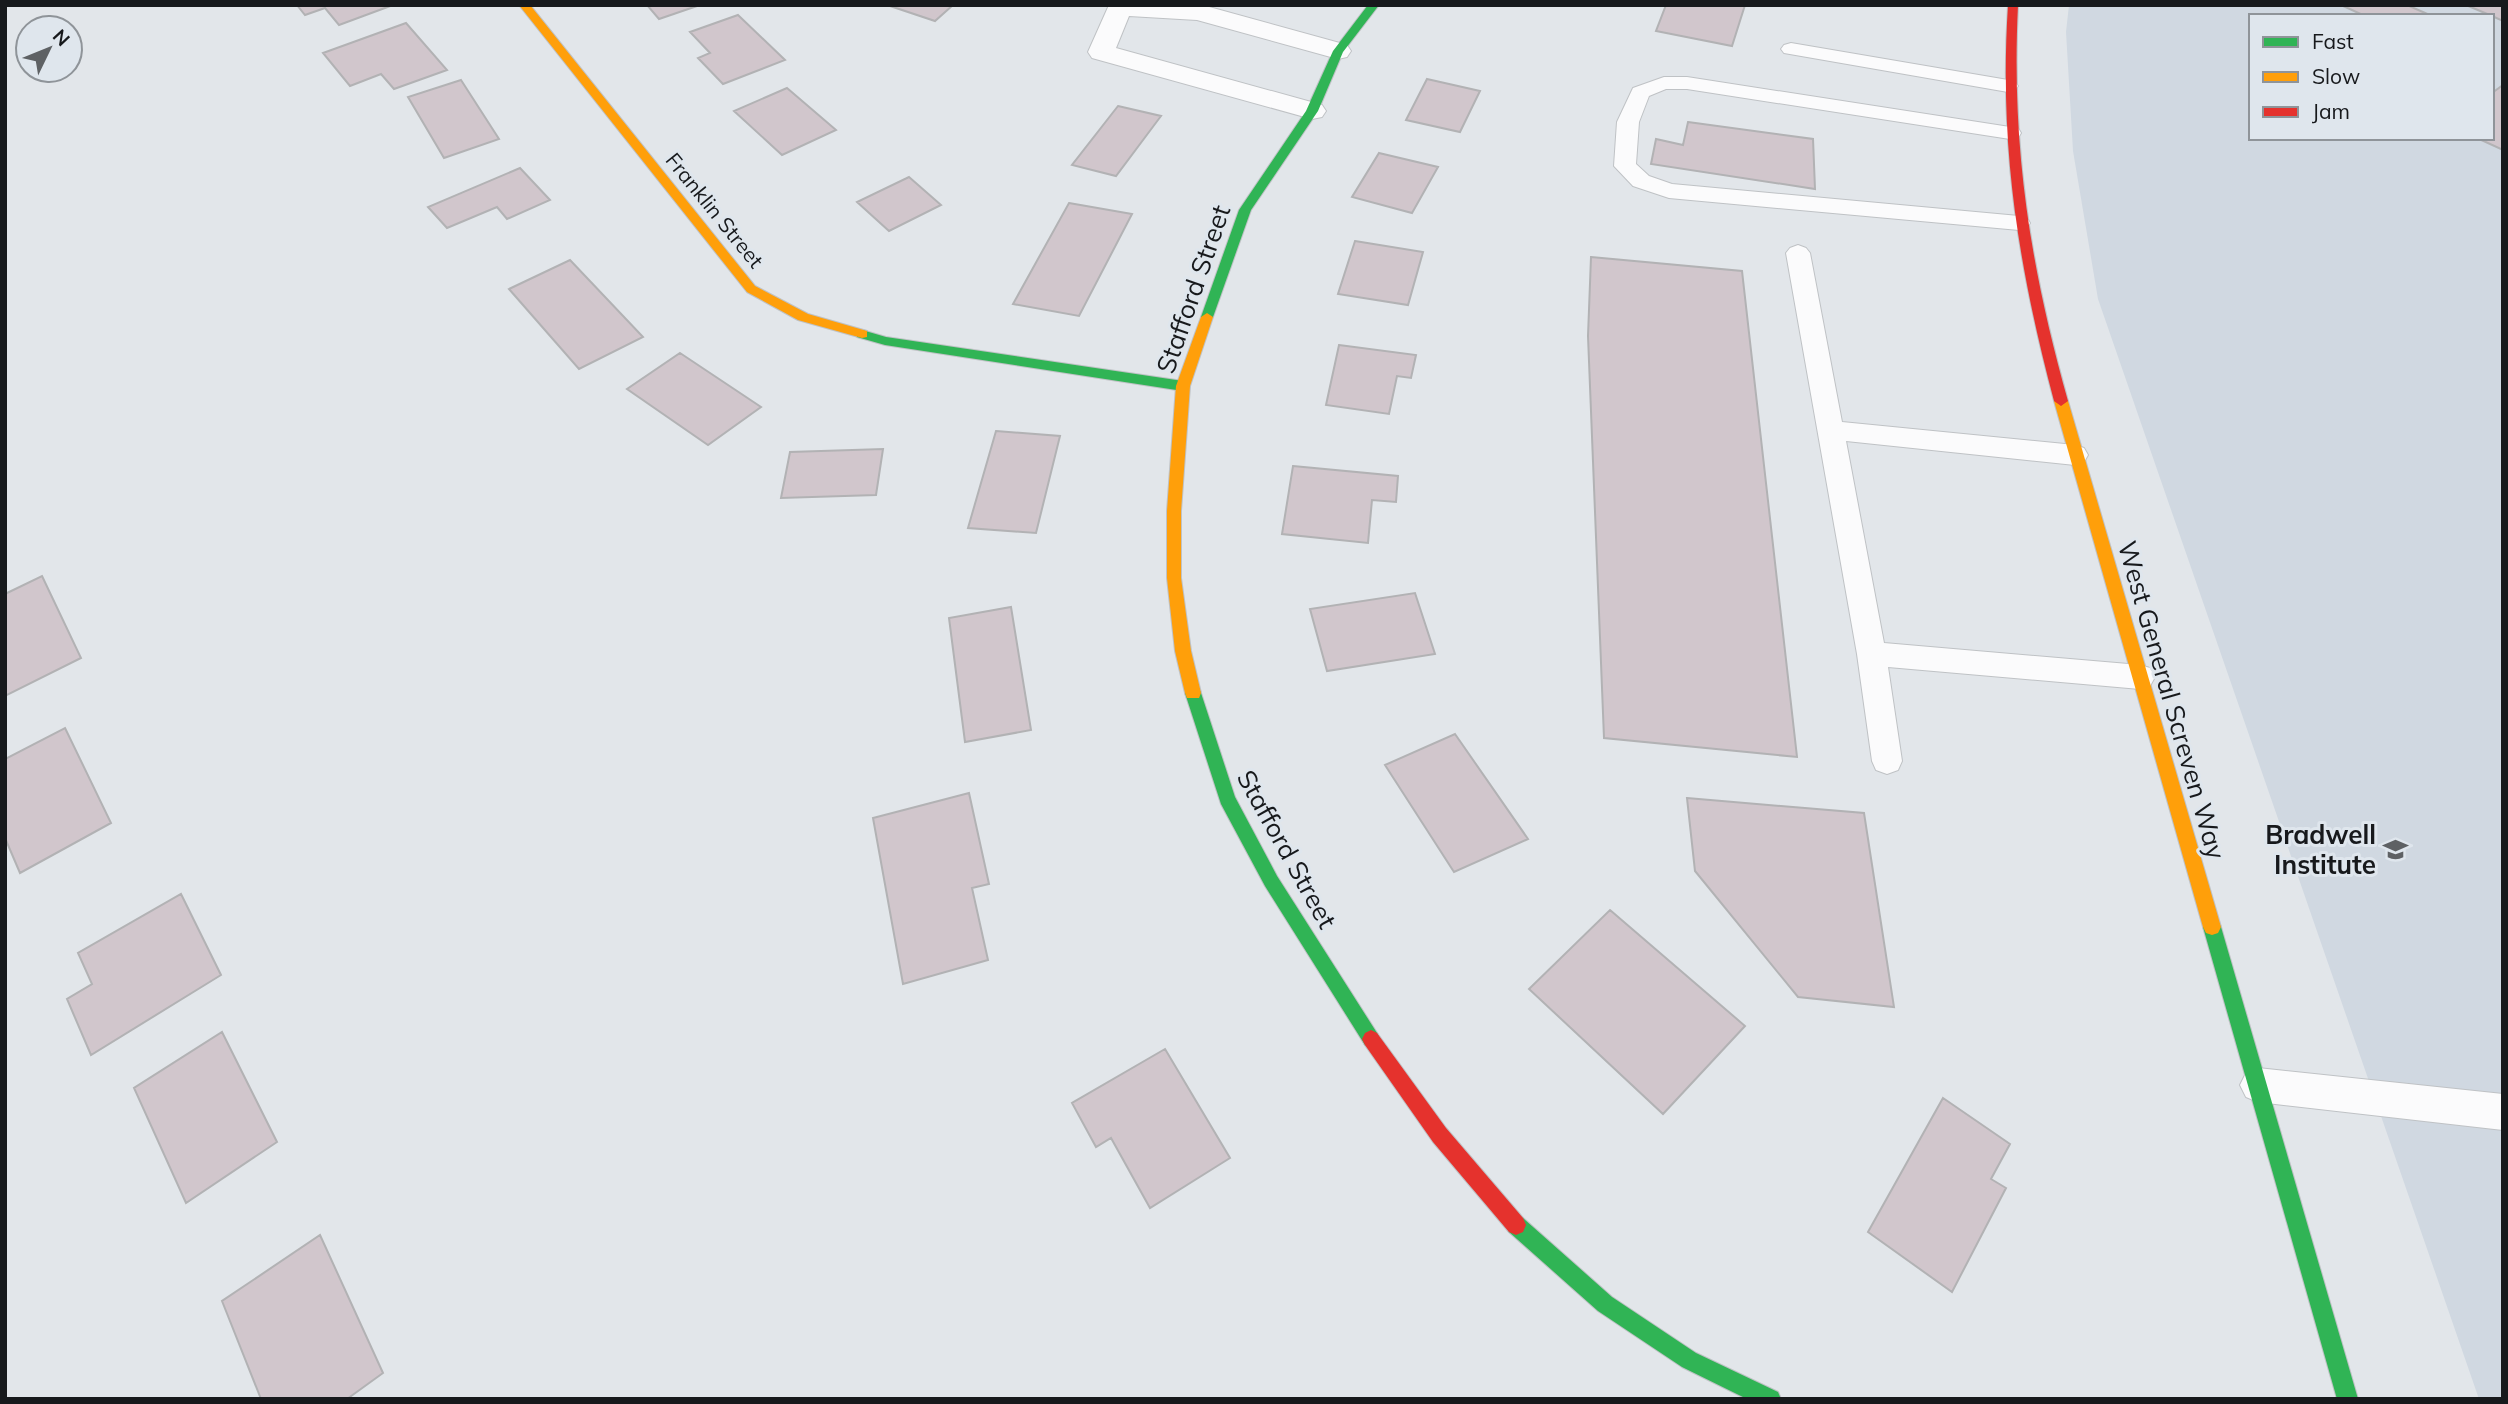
<svg xmlns="http://www.w3.org/2000/svg" width="2508" height="1404" font-family="Mulish,sans-serif">
<style>
.built{fill:#d0d8e1;fill-rule:evenodd}
.building{fill:#d1c6cc;stroke:#b2b2b4;stroke-width:2}
.lines{fill:none;stroke-linecap:round;stroke-linejoin:round}
.lane-casing{stroke:#bfc2c5;stroke-width:2}
.street-casing{stroke:#bfc2c5;stroke-width:2}
.fast-casing{stroke:#bfc2c5;stroke-width:2}
.slow-casing{stroke:#bfc2c5;stroke-width:2}
.jam-casing{stroke:#bfc2c5;stroke-width:2}
.lane{fill:#fbfbfc;fill-rule:evenodd}
.street{fill:#fbfbfc;fill-rule:evenodd}
.fast{fill:#30b455;fill-rule:evenodd}
.slow{fill:#ff9f0a;fill-rule:evenodd}
.jam{fill:#e5322d;fill-rule:evenodd}
.labels{text-anchor:middle;dominant-baseline:central;stroke-width:6;stroke-linejoin:round;paint-order:stroke}
.far-street-label{font-size:21px;fill:#17191c;stroke:#dfe6ed}
.street-label{font-size:26px;fill:#17191c;stroke:#dfe6ed}
.poi-label{font-size:26px;font-weight:bold;fill:#17191c;stroke:#dfe6ed;text-anchor:end}
</style>
<rect width="100%" height="100%" fill="#e2e6ea"/>
<path class="built" d="M2069,5H2503V1399H2479L2098,299L2073,151L2066,32ZM2251,16H2492V138H2251Z"/>
<path class="building" d="M297,5H393L339,25L325,8L305,15Z
M647,5H700L659,19Z
M887,5H953L935,21Z
M1666,5H1745L1732,46L1656,31Z
M2341,5H2407L2432,16H2365Z
M2466,5H2503V21L2492,16Z
M738,15L785,60L723,84L698,58L710,53L690,32Z
M406,23L447,70L394,89L381,74L350,86L323,53Z
M1427,79L1480,91L1460,132L1406,120Z
M461,80L499,139L444,158L408,97Z
M2503,85V150L2477,138H2492V93Z
M787,88L836,130L782,155L734,111Z
M1118,106L1161,116L1116,176L1072,165Z
M1688,122L1813,139L1815,189L1651,164L1656,139L1683,145Z
M1379,153L1438,167L1412,213L1352,197Z
M520,168L550,200L507,219L497,207L447,228L428,207Z
M909,177L941,205L889,231L857,202Z
M1069,203L1132,214L1079,316L1013,304Z
M1355,241L1423,252L1408,305L1338,294Z
M1591,257L1742,271L1797,757L1604,738L1588,336Z
M570,260L643,337L579,369L509,289Z
M1339,345L1416,355L1411,378L1397,376L1389,414L1326,405Z
M680,353L761,407L708,445L627,389Z
M996,431L1060,436L1036,533L968,528Z
M883,449L876,495L781,498L790,452Z
M1293,466L1398,476L1396,502L1372,500L1368,543L1282,534Z
M42,576L81,658L5,696V594Z
M1415,593L1435,654L1327,671L1310,609Z
M1011,607L1031,730L965,742L949,618Z
M65,728L111,823L20,873L5,838V759Z
M1455,734L1528,839L1454,872L1385,765Z
M969,793L989,884L972,888L988,960L903,984L873,818Z
M1687,798L1864,813L1894,1007L1798,997L1695,871Z
M181,894L221,975L91,1055L67,999L92,984L78,953Z
M1610,910L1745,1026L1663,1114L1529,989Z
M222,1032L277,1142L186,1203L134,1088Z
M1165,1049L1230,1158L1150,1208L1111,1138L1096,1147L1072,1103Z
M1943,1098L2010,1144L1991,1179L2006,1188L1952,1292L1868,1232Z
M320,1235L383,1373L347,1399H261L222,1301Z"/>
<g class="lines">
<defs>
<path id="lane" d="M1791,43L2008,80L2015,82L2018,86L2015,90L2008,92L1784,53L1781,49L1784,45Z
M1664,77H1687L2010,127L2018,128L2021,133L2018,138L2010,139L1687,89H1666L1649,96L1639,122L1636,164L1649,176L1672,184L2019,216L2027,218L2030,223L2027,228L2019,230L1669,198L1633,186L1614,166L1617,122L1633,88Z
M1798,245L1806,248L1810,253L1842,422L2075,445L2084,448L2088,455L2084,462L2075,465L1846,441L1884,643L2140,665L2150,668L2155,677L2150,686L2140,689L1888,667L1902,761L1898,770L1887,774L1876,770L1872,761L1857,654L1786,253L1790,248Z
M2258,1068L2503,1094V1130L2258,1102L2246,1097L2240,1085L2246,1073Z"/>
<path id="street" d="M1109,5H1202L1347,45L1351,51L1347,57L1338,59L1197,20L1129,16L1116,48L1322,105L1326,111L1322,117L1312,119L1092,58L1088,52Z"/>
<path id="fast" d="M1368,5H1379L1343,52L1318,111L1251,210L1213,317L1207,321L1202,320L1201,317L1239,210L1306,111L1333,51Z
M862,330L886,337L1183,381L1190,386L1183,391L885,345L857,337V331Z
M1193,687L1199,688L1201,693L1235,797L1277,876L1377,1033L1380,1039L1377,1045L1371,1048L1365,1045L1265,886L1221,804L1185,693L1187,688Z
M2212,919L2218,921L2221,927L2358,1399H2337L2203,927L2206,921Z
M1516,1215L1523,1218L1612,1297L1696,1353L1778,1392L1781,1399H1747L1682,1367L1598,1311L1509,1232L1506,1225L1509,1218Z"/>
<path id="slow" d="M519,5H530L755,286L808,314L867,331V337L862,338L798,320L747,292Z
M1207,313L1213,317L1190,386L1181,511V578L1191,651L1201,693L1199,698H1187L1185,693L1175,651L1167,578V511L1176,386L1201,317Z
M2061,396L2068,401L2221,927L2218,933L2212,935L2206,933L2203,927L2054,401Z"/>
<path id="jam" d="M2008,5H2018C2011,146 2030,266 2068,401L2061,406L2054,401C2018,265 1999,146 2008,5Z
M1371,1030L1377,1033L1446,1128L1523,1218L1526,1225L1523,1232L1516,1235L1509,1232L1433,1142L1365,1045L1362,1039L1365,1033Z"/>
</defs>
<use href="#lane" class="lane-casing"/>
<use href="#street" class="street-casing"/>
<use href="#fast" class="fast-casing"/>
<use href="#slow" class="slow-casing"/>
<use href="#jam" class="jam-casing"/>
<use href="#lane" class="lane"/>
<use href="#street" class="street"/>
<use href="#fast" class="fast"/>
<use href="#slow" class="slow"/>
<use href="#jam" class="jam"/>
</g>
<defs>
<symbol id="school-bare" viewBox="-9 -9 18 18"><path d="M0-5L7-2L0 1L-7-2ZM-4 1L0 2.5L4 1V4Q0 6-4 4Z" fill="#5e6164" stroke="#dfe6ed" stroke-width="2.5" paint-order="stroke"/></symbol>
</defs>
<g fill-rule="evenodd">
<use href="#school-bare" x="2378" y="832" width="35" height="35"/>
</g>
<g class="labels">
<g class="far-street-label">
<text transform="translate(715 210) rotate(51)">Franklin Street</text>
</g>
<g class="street-label">
<text transform="translate(1193 289) rotate(-71)">Stafford Street</text>
<text transform="translate(2172 700) rotate(74)">West General Screven Way</text>
<text transform="translate(1287 849) rotate(61)">Stafford Street</text>
</g>
<g class="poi-label">
<text x="2376" y="834">Bradwell<tspan x="2376" dy="30">Institute</tspan></text>
</g>
</g>
<rect width="2508" height="1404" fill="none" stroke="#17191c" stroke-width="14"/>
<rect x="2249" y="14" width="245" height="126" fill="#dfe6ed" stroke="#8f9499" stroke-width="2"/>
<rect x="2263" y="37" width="35" height="10" fill="#30b455" stroke="#8f9499" stroke-width="2"/>
<text x="2312" y="49" font-size="21" fill="#17191c">Fast</text>
<rect x="2263" y="72" width="35" height="10" fill="#ff9f0a" stroke="#8f9499" stroke-width="2"/>
<text x="2312" y="84" font-size="21" fill="#17191c">Slow</text>
<rect x="2263" y="107" width="35" height="10" fill="#e5322d" stroke="#8f9499" stroke-width="2"/>
<text x="2312" y="119" font-size="21" fill="#17191c">Jam</text>
<g transform="translate(49 49) rotate(47)"><circle r="33" fill="#dfe6ed" stroke="#8f9499" stroke-width="2"/>
<path d="M0-5L12 26L0 18L-12 26Z" fill="#5e6164"/>
<text y="-10" font-size="19" font-weight="bold" text-anchor="middle" fill="#17191c">N</text>
</g>
</svg>
